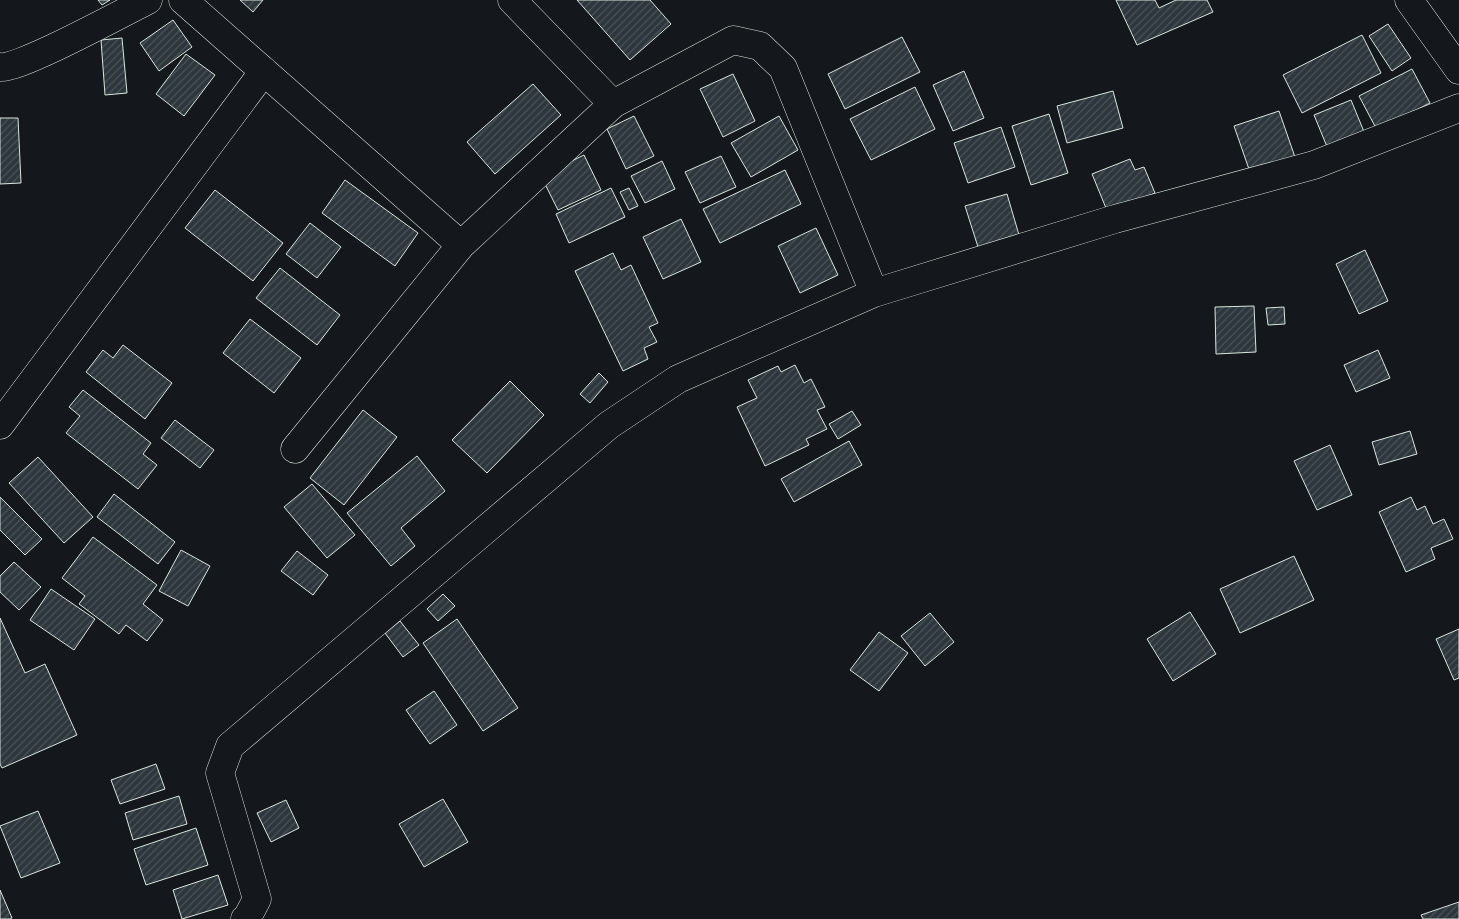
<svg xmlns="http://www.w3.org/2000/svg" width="1459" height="919" font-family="Inter,sans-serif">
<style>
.building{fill:url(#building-hatch);stroke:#d8e6dc}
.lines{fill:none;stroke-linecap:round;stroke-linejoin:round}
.minor-casing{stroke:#d8e6dc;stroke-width:29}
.minor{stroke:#14181c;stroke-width:28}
</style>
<defs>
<pattern id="building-hatch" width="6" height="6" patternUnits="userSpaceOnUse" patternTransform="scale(1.25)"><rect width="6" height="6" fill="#2c363c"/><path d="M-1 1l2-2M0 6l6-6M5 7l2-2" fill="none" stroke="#4a5358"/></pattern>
</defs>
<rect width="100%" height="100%" fill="#14181c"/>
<path class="building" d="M98,0H110L102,5Z
M240,0H263L253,12Z
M577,0H650L671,24L630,60Z
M1116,0H1155L1159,8L1176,0H1207L1213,12L1137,45Z
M173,20L192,47L159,71L140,43Z
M1388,24L1411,58L1392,71L1369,36Z
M1362,35L1381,73L1302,113L1283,75Z
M902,37L920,72L845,109L828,74Z
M122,38L127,93L105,95L101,40Z
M186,54L215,75L184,116L156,94Z
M1412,69L1430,103L1377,130L1359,96Z
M964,71L984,118L953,131L933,85Z
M733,74L755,121L723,137L700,89Z
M533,84L561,115L495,174L467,142Z
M915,87L935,129L871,160L850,119Z
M1113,91L1123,128L1067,143L1057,106Z
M1351,100L1367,139L1330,154L1314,115Z
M1279,111L1296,160L1251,175L1234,126Z
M1049,114L1068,173L1031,185L1012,126Z
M634,116L654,156L626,169L607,129Z
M779,116L798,150L751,177L731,143Z
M0,118H18L21,183L0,184Z
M1001,127L1015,167L968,183L954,143Z
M584,155L601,190L558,210L541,176Z
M721,156L736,187L700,203L685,172Z
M1130,159L1135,170L1144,167L1155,193L1108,213L1092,174Z
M662,161L675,189L645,203L631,176Z
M785,170L801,204L720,243L703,209Z
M345,180L418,233L395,266L322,213Z
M611,188L625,217L569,243L556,214Z
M629,188L638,206L629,210L620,192Z
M215,190L283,243L253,281L185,228Z
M1007,194L1019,235L978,247L965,206Z
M681,219L701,262L663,279L643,237Z
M310,223L341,247L317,278L286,254Z
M816,228L838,275L800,293L778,246Z
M1365,250L1388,301L1359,314L1336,264Z
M613,253L621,270L631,265L658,323L649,327L657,342L644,348L648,359L623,371L575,271Z
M280,268L340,315L317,345L256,298Z
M1254,306L1256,352L1216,354L1215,307Z
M1284,307L1285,324L1268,325L1266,308Z
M250,319L301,358L274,393L223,353Z
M123,345L172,383L145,419L86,372L103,350L113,358Z
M1378,350L1390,378L1356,392L1344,365Z
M795,365L804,383L811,379L825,407L817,410L827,429L806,439L809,445L765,466L737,407L757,398L748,380L778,366L781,372Z
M599,373L608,382L590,403L580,394Z
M510,381L544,415L487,473L452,440Z
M83,390L151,443L143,454L157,465L138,489L66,433L80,416L69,407Z
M363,410L397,437L344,505L310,478Z
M852,411L861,425L838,439L829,424Z
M175,420L214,450L200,468L161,438Z
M1410,431L1417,454L1379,465L1372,442Z
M849,441L862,465L794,502L781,479Z
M1330,445L1352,495L1317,510L1294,461Z
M417,456L445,491L401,528L415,546L391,566L347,513Z
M38,457L93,517L64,543L9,483Z
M312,484L355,535L327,558L284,507Z
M114,494L175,542L158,564L97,517Z
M0,497L42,539L25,555L0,530Z
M1411,497L1417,510L1425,506L1433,524L1444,519L1453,539L1431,548L1435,559L1406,572L1379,512Z
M93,537L157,585L143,604L163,620L147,641L126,625L119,634L79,604L85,596L62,578Z
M181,550L210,566L188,606L159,591Z
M297,551L328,575L313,595L281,571Z
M1294,556L1314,600L1240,633L1220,589Z
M14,562L41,587L19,610L0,592V576Z
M51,589L95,619L74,650L30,620Z
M443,594L455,606L438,621L427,609Z
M1190,612L1216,654L1173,681L1147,639Z
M930,613L954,642L925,666L901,636Z
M0,618L25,673L45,664L77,735L2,768L0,764Z
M457,619L518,708L483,731L423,643Z
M400,621L419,645L403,657L385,633Z
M1459,629V678L1454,680L1436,639Z
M879,632L908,653L879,691L850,670Z
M434,691L457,725L430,744L406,710Z
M156,764L165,789L120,804L111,780Z
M179,796L187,824L133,840L125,813Z
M443,799L468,842L424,867L399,824Z
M286,800L299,828L271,842L257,813Z
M38,811L60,863L21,878L0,826Z
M196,828L208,865L146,885L134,849Z
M218,875L228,905L182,919L173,890Z
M0,890L12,918L10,919H0Z
M1459,902V919H1423L1421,915Z"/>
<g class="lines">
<defs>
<path id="minor" d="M183,0L461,245
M512,0L613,104
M1409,0L1459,70
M0,67C16,71 126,11 148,0
M0,425L264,71
M295,449L461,245L613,104L733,40L760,46L783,68L874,293
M245,919L247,918L257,899L220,773L230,746L609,425L678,379L874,293L1115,219L1314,165L1459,108"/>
</defs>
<use href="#minor" class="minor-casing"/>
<use href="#minor" class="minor"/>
</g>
</svg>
